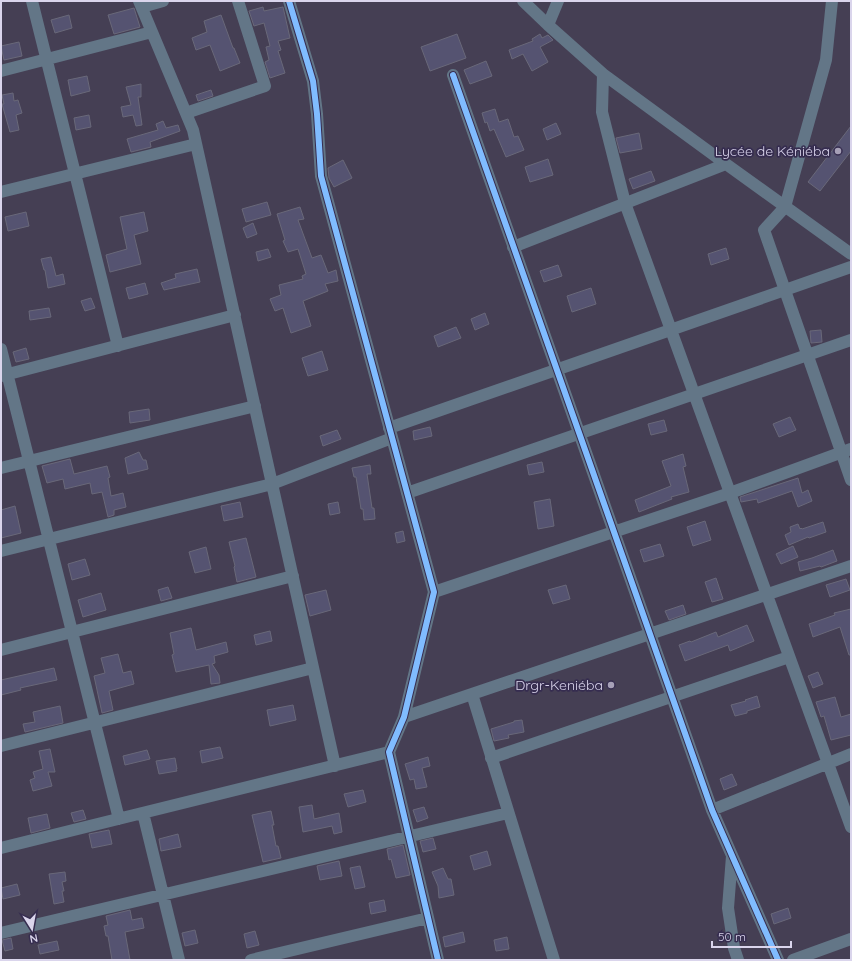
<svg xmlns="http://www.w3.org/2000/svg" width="852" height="961" font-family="Quicksand,sans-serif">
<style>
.building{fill:#555371;stroke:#696879}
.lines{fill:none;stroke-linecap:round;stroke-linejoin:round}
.street{stroke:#637687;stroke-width:12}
.cycleway-casing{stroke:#362d50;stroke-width:8}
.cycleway{stroke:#80bcff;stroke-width:6}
.poi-dot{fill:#a6a0b7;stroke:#362d50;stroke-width:1.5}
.labels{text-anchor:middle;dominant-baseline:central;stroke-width:3.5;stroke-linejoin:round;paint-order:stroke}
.poi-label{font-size:14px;fill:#dad5ec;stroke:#362d50;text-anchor:end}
</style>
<rect width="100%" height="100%" fill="#453f54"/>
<path class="building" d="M263,7L264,11L283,7L290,38L278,41L281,50L278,51L285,73L270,78L265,62L269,60L266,47L270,46L264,23L254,26L249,11Z
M134,8L140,27L114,34L108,15Z
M69,15L72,28L55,33L51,20Z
M221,15L233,48H234L240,63L220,71L210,45L196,50L192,38L207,32L204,21Z
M457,34L466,58L430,71L421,47Z
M540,34L542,38L548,35L553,40L540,47L548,62L532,71L523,54L512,59L509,50L533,41L532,39Z
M19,42L22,56L4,60L1,46Z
M486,61L492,76L470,84L464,70Z
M87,76L90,91L71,96L68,80Z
M141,84V97H138L142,125L136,126L133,115L123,117L121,107L131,105L126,87Z
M211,90L213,96L198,101L196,95Z
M13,93L14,101L18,100L22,113L16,115L19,130L10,132L2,104H4L2,95Z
M495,109L499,122L508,119L514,137L518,136L524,150L506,157L494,129L490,131L487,122L485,123L482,113Z
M89,115L91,127L76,130L74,118Z
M163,121L166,128L178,125L180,131L150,142L151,147L131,152L127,139L158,130L156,124Z
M556,123L561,134L547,140L543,129Z
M851,126V151L820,191L808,182Z
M639,133L642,149L620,153L616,138Z
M548,159L553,175L530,182L525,167Z
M343,160L352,178L334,187L329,178L328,168Z
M651,171L655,181L633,189L629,179Z
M267,202L271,215L246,222L242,209Z
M300,207L304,219L298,220L312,258L321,255L328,273L336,270L338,281L325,284L328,291L303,301L311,326L291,333L283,308L275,311L270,299L281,295L279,285L303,279L302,276L306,274L298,249L288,252L283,241L285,240L277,214Z
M26,212L29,226L8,231L5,217Z
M144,212L148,231L134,235L141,264L110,272L106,255L127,249L120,217Z
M253,223L257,234L247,238L243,228Z
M726,248L729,259L711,265L708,254Z
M268,249L271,257L258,261L256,252Z
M51,257L56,276L63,274L65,284L48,288L45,270H44L41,259Z
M558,265L562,276L544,282L540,271Z
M197,269L200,282L164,290L161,283L176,278L175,274Z
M145,283L148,294L129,299L126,288Z
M591,288L596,304L572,312L567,296Z
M91,298L95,308L85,311L81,301Z
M49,308L51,317L30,320L29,311Z
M485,313L489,324L475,330L471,319Z
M456,327L461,338L438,347L434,336Z
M821,330L822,342L811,343L810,331Z
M26,348L29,359L16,362L13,352Z
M322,351L328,370L308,376L302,358Z
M149,409L150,420L130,423L129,412Z
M790,417L796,430L779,437L773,424Z
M664,420L667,431L651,435L648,424Z
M430,427L432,436L414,440L413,431Z
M337,430L341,439L323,446L320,436Z
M139,452L143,460H146L148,469L128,474L125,458Z
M683,454L686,466L683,467L689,492L671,497L672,499L639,512L635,500L671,486L662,461Z
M70,459L74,474L107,466L110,477L108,478L111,496L123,493L126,507L114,510V515L108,517L102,492L92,494L90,483L65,489L63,479L47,483L42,466Z
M542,462L544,472L529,475L527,465Z
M370,465L371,474H367L372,508H374L375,519L364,520L363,509H361L356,477H354L352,468Z
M798,478L802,493L808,490L812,501L798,507L792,491L758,503L757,499L741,502L740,497Z
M550,499L554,526L538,529L534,502Z
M240,502L243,517L224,521L221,506Z
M338,502L340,513L330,515L328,504Z
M15,506L21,533L1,538V510Z
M705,521L711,540L693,546L687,527Z
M823,522L826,532L809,538L808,537L789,545L785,535L791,532L790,527L798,524L800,529L801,528L802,529Z
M403,531L405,541L397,543L395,533Z
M246,538L256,577L237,582L234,567L235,566L229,542Z
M660,544L664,556L644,562L640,550Z
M793,546L798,557L781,564L776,554Z
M206,547L211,569L195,573L189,552Z
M833,550L837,561L821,567L820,566L800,571L798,562L812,558Z
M85,559L90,575L72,580L68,564Z
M716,578L723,599L712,602L705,582Z
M846,579L850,590L830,597L826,585Z
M566,585L570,599L553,604L548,590Z
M168,587L172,598L161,601L158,590Z
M326,590L331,610L310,616L305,595Z
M101,593L106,610L83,617L78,600Z
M683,605L686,614L669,620L665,611Z
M851,609V655H849L840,627L813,637L809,624L835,615L834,613Z
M747,625L754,641L730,651L728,645L685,661L679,645L690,641L691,642L716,632L718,637Z
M191,628L196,650L226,642L228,652L214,656L215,663L212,664L219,675L220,683L211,684L209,665L176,672L172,655L174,654L170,633Z
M270,631L272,641L256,645L254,635Z
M118,654L123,673L131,671L134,684L109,691L113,710L102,713L94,676L105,673L101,658Z
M54,668L57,680L20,688L21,690L1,695V680Z
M818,672L823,684L813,688L808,676Z
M757,696L760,707L747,711V713L735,716L731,705L746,701L745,700Z
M835,697L841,717L851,714V735L831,740L824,716L821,717L816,702Z
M293,705L296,720L270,726L267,710Z
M60,706L63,723L25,732L23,724L35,722L33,712Z
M522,720L524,732L508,735L509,738L494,741L491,729L514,722V721Z
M220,747L223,758L202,763L200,751Z
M50,749L55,772H48L52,786L33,791L30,780L35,778L33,772L43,769L39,751Z
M147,750L150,759L125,765L123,756Z
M428,757L430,766L422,768L427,787L416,789L414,779L410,780L405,764Z
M175,758L177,769H176L177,771L159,774L156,761Z
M732,774L737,785L724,790L720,779Z
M363,790L366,802L348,807L344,794Z
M312,805L314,819L339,813L342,832L334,834L332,826L303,832L299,807Z
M424,807L428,818L417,822L413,810Z
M83,810L86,819L74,822L71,813Z
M271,811L274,825H272L276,846H278L281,858L263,862L252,815Z
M47,814L50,828L31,833L28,818Z
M109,830L112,844L92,848L89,834Z
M178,834L181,847L161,851L159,839Z
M433,838L436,849L423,852L420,841Z
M403,845L410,875L396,878L391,859L389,860L387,849Z
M487,851L491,865L474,870L470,856Z
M339,861L342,876L320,880L317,866Z
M360,866L365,887L355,889L350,868Z
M443,868L448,879H451L454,895L439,898L438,886L432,872Z
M65,872L66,881L62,882L64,891H62L64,902L54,904L49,874Z
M17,884L20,895L3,899L1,888Z
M384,900L386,911L371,914L369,903Z
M788,908L791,918L774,924L771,914Z
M130,910L132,920L142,918L144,928L125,932L130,960H112L108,936H106L104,926L108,925L106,916Z
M195,930L198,943L185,946L182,933Z
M255,931L259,945L247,948L244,934Z
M463,932L465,942L445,947L443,937Z
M507,937L509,949L496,951L494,940Z
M11,938L13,949L5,951L2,940Z
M57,941L59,950L40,954L38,945Z"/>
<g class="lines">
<path class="street" d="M32,1L118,346
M139,1L193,130L335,766
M289,1L313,81L317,114L321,176L434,592L404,717L389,752L438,960
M523,1L548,25L603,74L726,164L851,254
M832,1L826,60L785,207L764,230L851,480
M142,7L163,1
M548,25L558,1
M1,71L152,32
M603,74L602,112L625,203L851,827
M453,75L712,810L778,960
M186,113L265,86L238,1
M1,192L196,144
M513,247L726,164
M1,349L119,819
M1,376L235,315
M389,428L851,267
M1,468L255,406
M407,493L851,340
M1,551L272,484L392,438
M434,592L730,493L851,449
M1,650L293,576
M472,694L554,960
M404,717L851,566
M1,746L313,668
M491,758L789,657
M712,810L851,754
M143,813L179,960
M1,848L389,752
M732,856L728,908L734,948L738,960
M1,933L508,813
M251,960L428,918
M793,960L851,939"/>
<defs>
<path id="cycleway" d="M289,1L313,81L317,114L321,176L434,592L404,717L389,752L438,960
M453,75L712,810L778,960"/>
</defs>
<use href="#cycleway" class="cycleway-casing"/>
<use href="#cycleway" class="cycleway"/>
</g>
<g class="poi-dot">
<circle cx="838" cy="151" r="4"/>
<circle cx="611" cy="685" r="4"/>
</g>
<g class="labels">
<g class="poi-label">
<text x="830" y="151">Lycée de Kéniéba</text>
<text x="603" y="685">Drgr-Keniéba</text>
</g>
</g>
<rect width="852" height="961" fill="none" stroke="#dad5ec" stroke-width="4"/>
<g transform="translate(32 929) rotate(169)" stroke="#362d50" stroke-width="3" paint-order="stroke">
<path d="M0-3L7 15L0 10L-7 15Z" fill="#dad5ec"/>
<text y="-6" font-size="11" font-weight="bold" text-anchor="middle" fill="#dad5ec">N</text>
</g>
<path d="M712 941v6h79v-6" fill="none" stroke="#dad5ec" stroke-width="2"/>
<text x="718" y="941" font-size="12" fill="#dad5ec" stroke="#362d50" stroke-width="3" paint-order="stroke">50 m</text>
</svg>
